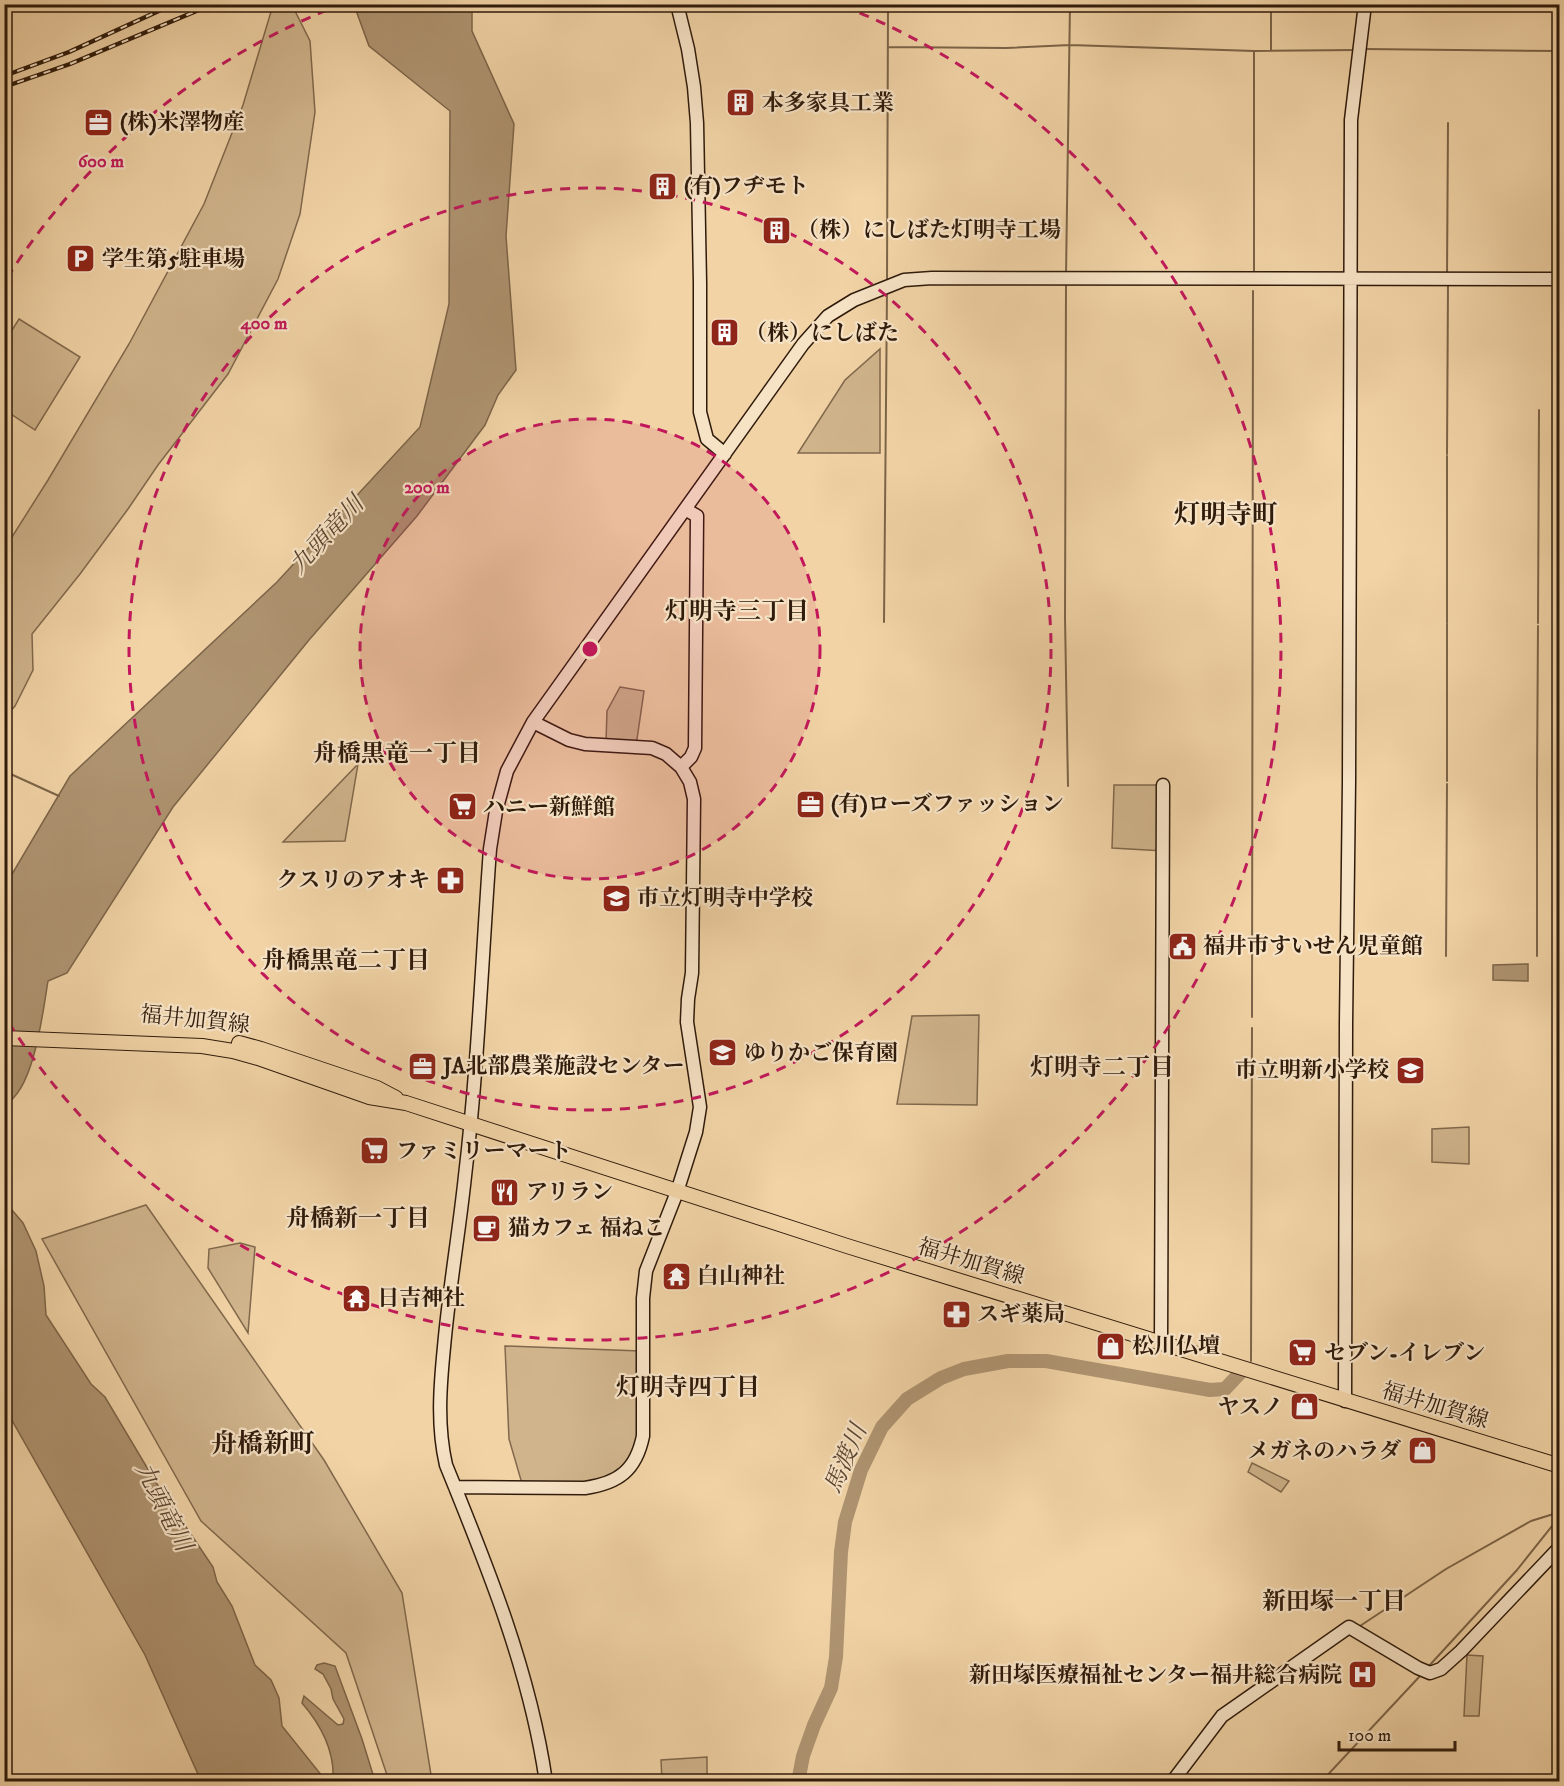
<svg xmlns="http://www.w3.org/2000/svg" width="1564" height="1786" font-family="'IM FELL DW Pica','Noto Serif JP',serif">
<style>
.green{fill:#d0b48c;stroke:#80684c;stroke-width:1.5}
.water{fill:#af9471;stroke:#7c6448;stroke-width:1.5}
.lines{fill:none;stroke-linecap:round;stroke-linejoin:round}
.stream{stroke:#7c6448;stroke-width:2}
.river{stroke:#af9471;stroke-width:14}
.secondary-casing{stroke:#2f1b0b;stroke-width:15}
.primary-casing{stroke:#2f1b0b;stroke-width:16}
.secondary{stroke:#f6e2c5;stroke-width:12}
.primary{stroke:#f1d3a6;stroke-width:14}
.rail-casing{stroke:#2f1b0b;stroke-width:4.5}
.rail{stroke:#f6e2c5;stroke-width:2;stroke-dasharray:7;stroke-linecap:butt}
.ring{fill:none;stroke:#c2185b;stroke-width:3;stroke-dasharray:10 8}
.labels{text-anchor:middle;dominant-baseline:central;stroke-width:4.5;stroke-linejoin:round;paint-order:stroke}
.poi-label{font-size:22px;font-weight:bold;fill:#2f1b0b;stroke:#f6e2c5;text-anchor:start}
.street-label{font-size:22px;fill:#2f1b0b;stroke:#f6e2c5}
.water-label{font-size:24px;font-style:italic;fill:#5c452f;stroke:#f6e2c5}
.neighbourhood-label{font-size:24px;font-weight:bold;fill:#2f1b0b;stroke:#f6e2c5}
.quarter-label{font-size:26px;font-weight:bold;fill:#2f1b0b;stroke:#f6e2c5}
.centre{fill:#c2185b;stroke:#f6e2c5;stroke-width:3}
.ring-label{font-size:18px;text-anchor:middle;font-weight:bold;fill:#c2185b;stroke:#f6e2c5;stroke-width:4.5;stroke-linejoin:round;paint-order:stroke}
</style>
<rect width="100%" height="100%" fill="#f1d3a6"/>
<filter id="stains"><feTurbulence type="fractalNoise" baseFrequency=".00333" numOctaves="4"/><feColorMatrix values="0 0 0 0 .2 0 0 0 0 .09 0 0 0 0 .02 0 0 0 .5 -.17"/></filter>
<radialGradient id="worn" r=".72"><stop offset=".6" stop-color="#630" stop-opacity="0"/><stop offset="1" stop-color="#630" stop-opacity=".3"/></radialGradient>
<path class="green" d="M273,5H292L310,41L315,112L300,214L278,279L228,374L158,465L128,509L80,574L32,634L33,670L15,706L5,717V548L48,480L129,344L204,204L243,105Z
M19,319L80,357L35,430L5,410V341Z
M880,349V453H798L845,380Z
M620,687L644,691L636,746L606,742L607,711Z
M358,764L345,841L283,842Z
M1114,785H1163L1164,851L1112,848Z
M979,1015L977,1105L897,1104L912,1016Z
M1469,1127V1164L1432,1162V1129Z
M146,1205L324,1460L402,1593L432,1781H389L346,1653L201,1521L42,1239Z
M240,1243L255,1247L248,1333L208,1268L209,1249Z
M505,1346L640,1351L643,1436L622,1470L603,1479L592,1481L523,1487L509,1439Z
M1252,1463L1289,1481L1281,1492L1248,1472Z
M1467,1655L1483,1656L1479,1716H1464Z
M707,1757V1781H662L661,1760Z"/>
<path class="water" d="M354,5H472V31L514,124L506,236L516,370L498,395L485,425L417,516L309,640L173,807L67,973L48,981C43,1011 34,1091 5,1104V886L70,776L277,582L420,427L449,304L450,111L369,46Z
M1528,964V981L1493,980V965Z
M4,1207L11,1209L23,1223L36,1251L44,1286L46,1315L91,1384L105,1397L155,1481L213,1567L217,1582L232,1606L255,1665L271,1680L279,1698L282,1726L326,1781H201L145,1655L5,1408Z
M324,1663L335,1666L362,1739L375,1781H333C335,1752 321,1725 302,1703L304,1696L338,1725L343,1724L344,1719L333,1699L331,1689L323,1674L315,1669L317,1665Z"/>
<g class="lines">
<path class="stream" d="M1271,4V51
M888,47L1006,48L1070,45L1254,51L1356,50
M1364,49L1560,51
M1254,51V273
M1066,275L1070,4
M1447,276L1448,123
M887,281L888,4
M1066,283L1065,618L1068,786
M1447,454L1448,283
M884,622L887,292
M1447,623V456
M1538,623L1539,410
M4,771L59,796
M1447,781V624
M1537,782L1538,626
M1446,956L1447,784
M1537,956V783
M1252,1017L1253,291
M1251,1361L1252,1028
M1360,1626L1446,1569L1531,1521L1560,1512
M1428,1667L1517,1570L1560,1516
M1321,1782L1420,1676"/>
<path class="river" d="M798,1782L803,1756L814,1725L831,1688L836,1657L841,1552L845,1522L861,1470L882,1427L907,1399L941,1378L964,1369L1008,1361H1046L1210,1390L1225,1389L1241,1372"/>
<defs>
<path id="secondary" d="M677,4L688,49L694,87L697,123L700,283V412L707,439L725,454
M533,722L569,740L585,744L652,748L666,754L681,767
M1161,1343L1163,785
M1345,1401L1346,1024L1349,782L1351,120L1365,4
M455,1487L585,1488C619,1483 636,1470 643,1436V1298L646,1271L677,1192L696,1132L700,1107L687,1022L688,999L692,973L694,799L690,782L681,767L691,757L695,748L697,516L685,509
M546,1782C530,1671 488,1568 446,1465C437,1426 440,1387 444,1347C449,1290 459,1233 465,1176C478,1067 482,958 490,849L496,811L507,771L533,722L803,344L828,316L854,300L904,280L932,278L1560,279
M1172,1782L1222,1716L1349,1627L1418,1668L1430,1673L1441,1669L1461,1651L1560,1547"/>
<path id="primary" d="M4,1038L202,1046L233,1051L258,1058L369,1097L406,1103L847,1246L1560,1466
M239,1043L261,1049L377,1088L396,1098"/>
</defs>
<use href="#secondary" class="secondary-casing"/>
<use href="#primary" class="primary-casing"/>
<use href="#secondary" class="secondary"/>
<use href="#primary" class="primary"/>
<defs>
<path id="rail" d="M4,76L69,52L174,4
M4,87L70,64L213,4"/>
</defs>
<use href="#rail" class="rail-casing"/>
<use href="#rail" class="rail"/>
</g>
<circle cx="590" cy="649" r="230" fill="#c2185b" fill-opacity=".12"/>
<g class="ring">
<circle cx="590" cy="649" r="230"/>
<circle cx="590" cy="649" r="461"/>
<path d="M7 278A691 691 0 0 1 337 6M843 6A691 691 0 1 1 7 1020"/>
</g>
<defs>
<symbol id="building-square" viewBox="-11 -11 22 22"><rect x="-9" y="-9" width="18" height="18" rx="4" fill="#8f2418" stroke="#f6e2c5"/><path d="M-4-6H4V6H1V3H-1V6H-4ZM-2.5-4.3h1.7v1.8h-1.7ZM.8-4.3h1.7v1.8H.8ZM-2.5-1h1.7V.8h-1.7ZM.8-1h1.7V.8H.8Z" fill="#fff"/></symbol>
<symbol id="office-square" viewBox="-11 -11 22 22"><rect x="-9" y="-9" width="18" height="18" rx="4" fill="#8f2418" stroke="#f6e2c5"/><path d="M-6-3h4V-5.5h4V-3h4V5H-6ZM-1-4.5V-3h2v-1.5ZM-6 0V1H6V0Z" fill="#fff"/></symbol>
<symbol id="parking-square" viewBox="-11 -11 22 22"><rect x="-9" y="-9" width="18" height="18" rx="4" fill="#8f2418" stroke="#f6e2c5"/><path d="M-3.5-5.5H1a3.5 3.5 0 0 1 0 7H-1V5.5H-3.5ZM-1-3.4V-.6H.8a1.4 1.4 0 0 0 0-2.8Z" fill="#fff"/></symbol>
<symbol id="supermarket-square" viewBox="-11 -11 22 22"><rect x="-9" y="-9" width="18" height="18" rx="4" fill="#8f2418" stroke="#f6e2c5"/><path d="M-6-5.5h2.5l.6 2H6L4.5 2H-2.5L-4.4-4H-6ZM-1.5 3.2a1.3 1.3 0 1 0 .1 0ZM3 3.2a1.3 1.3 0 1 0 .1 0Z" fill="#fff"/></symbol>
<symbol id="pharmacy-square" viewBox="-11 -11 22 22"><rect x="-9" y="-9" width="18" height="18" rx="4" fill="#8f2418" stroke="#f6e2c5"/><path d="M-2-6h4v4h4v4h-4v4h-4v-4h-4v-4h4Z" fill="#fff"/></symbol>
<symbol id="school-square" viewBox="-11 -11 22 22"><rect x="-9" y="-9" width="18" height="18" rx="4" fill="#8f2418" stroke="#f6e2c5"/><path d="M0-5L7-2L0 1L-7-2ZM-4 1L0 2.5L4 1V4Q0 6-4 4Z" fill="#fff"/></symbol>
<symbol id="civic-square" viewBox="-11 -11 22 22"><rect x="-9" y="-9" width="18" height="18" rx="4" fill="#8f2418" stroke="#f6e2c5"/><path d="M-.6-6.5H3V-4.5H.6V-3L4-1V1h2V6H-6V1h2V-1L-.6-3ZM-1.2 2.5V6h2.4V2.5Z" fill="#fff"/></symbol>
<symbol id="restaurant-square" viewBox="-11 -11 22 22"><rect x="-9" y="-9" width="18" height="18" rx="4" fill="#8f2418" stroke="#f6e2c5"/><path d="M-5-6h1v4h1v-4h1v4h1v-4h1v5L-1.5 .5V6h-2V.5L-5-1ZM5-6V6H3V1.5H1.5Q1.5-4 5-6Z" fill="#fff"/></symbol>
<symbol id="cafe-square" viewBox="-11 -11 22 22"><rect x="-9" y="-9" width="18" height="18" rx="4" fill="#8f2418" stroke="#f6e2c5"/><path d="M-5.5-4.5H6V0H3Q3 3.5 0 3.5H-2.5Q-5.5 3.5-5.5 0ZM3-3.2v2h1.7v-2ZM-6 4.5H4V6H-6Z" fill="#fff"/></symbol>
<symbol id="temple-square" viewBox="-11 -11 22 22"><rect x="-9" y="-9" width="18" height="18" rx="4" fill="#8f2418" stroke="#f6e2c5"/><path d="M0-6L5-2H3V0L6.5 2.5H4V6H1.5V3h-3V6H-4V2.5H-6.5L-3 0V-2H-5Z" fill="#fff"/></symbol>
<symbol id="shop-square" viewBox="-11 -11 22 22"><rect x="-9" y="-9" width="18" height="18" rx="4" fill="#8f2418" stroke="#f6e2c5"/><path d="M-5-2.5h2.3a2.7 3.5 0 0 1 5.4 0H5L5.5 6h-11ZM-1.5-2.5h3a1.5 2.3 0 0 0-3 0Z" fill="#fff"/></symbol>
<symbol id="hospital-square" viewBox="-11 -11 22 22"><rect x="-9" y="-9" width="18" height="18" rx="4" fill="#8f2418" stroke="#f6e2c5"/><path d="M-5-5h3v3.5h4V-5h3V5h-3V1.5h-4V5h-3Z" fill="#fff"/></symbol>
</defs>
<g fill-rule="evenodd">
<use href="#building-square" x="724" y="86" width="33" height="33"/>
<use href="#office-square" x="82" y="106" width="33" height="33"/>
<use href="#building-square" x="646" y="170" width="33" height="33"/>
<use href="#building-square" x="760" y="214" width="33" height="33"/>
<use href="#parking-square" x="64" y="242" width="33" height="33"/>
<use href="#building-square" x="708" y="316" width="33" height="33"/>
<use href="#office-square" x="794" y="788" width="33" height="33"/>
<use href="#supermarket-square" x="446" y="790" width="33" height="33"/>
<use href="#pharmacy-square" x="434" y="864" width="33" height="33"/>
<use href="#school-square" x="600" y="882" width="33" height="33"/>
<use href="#civic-square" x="1166" y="930" width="33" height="33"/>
<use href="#school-square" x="706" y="1036" width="33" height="33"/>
<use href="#office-square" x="406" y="1050" width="33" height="33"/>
<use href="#school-square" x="1394" y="1054" width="33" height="33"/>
<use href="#supermarket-square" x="358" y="1134" width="33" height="33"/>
<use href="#restaurant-square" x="488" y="1176" width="33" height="33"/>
<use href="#cafe-square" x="470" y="1212" width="33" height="33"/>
<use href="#temple-square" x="660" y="1260" width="33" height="33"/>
<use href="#temple-square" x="340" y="1282" width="33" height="33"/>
<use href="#pharmacy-square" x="940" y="1298" width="33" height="33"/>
<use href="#shop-square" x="1094" y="1330" width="33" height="33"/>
<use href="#supermarket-square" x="1286" y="1336" width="33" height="33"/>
<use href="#shop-square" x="1288" y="1390" width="33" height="33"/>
<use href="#shop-square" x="1406" y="1434" width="33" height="33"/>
<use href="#hospital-square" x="1346" y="1658" width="33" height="33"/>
</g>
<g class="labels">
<g class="poi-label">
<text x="762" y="103">本多家具工業</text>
<text x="120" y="122">(株)米澤物産</text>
<text x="684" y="186">(有)フヂモト</text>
<text x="797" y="230">（株）にしばた灯明寺工場</text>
<text x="102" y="259">学生第5駐車場</text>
<text x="745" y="333">（株）にしばた</text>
<text x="831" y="804">(有)ローズファッション</text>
<text x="483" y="807">ハニー新鮮館</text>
<text x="430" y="880" text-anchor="end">クスリのアオキ</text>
<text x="637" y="898">市立灯明寺中学校</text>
<text x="1203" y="946">福井市すいせん児童館</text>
<text x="744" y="1053">ゆりかご保育園</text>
<text x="443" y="1066">JA北部農業施設センター</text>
<text x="1389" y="1070" text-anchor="end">市立明新小学校</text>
<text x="396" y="1151">ファミリーマート</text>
<text x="526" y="1192">アリラン</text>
<text x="508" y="1228">猫カフェ 福ねこ</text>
<text x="697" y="1276">白山神社</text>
<text x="377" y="1298">日吉神社</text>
<text x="977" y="1314">スギ薬局</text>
<text x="1132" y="1346">松川仏壇</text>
<text x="1324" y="1353">セブン-イレブン</text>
<text x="1283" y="1407" text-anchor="end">ヤスノ</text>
<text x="1401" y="1451" text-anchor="end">メガネのハラダ</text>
<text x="1342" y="1675" text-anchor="end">新田塚医療福祉センター福井総合病院</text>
</g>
<g class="street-label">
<text transform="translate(195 1020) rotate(6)">福井加賀線</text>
<text transform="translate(971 1262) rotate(17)">福井加賀線</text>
<text transform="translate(1435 1406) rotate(17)">福井加賀線</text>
</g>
<g class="water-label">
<text transform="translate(327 535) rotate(-47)">九頭竜川</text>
<text transform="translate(846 1459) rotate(-67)">馬渡川</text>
<text transform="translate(163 1507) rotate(63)">九頭竜川</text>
</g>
<g class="neighbourhood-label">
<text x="737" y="612">灯明寺三丁目</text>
<text x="397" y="754">舟橋黒竜一丁目</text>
<text x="346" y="961">舟橋黒竜二丁目</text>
<text x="1102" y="1068">灯明寺二丁目</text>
<text x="358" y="1219">舟橋新一丁目</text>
<text x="688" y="1388">灯明寺四丁目</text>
<text x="1334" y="1602">新田塚一丁目</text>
</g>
<g class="quarter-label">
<text x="1226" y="515">灯明寺町</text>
<text x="263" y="1444">舟橋新町</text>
</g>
</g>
<circle cx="590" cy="649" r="9" class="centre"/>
<g class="ring-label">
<text x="101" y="167">600 m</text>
<text x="264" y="329">400 m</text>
<text x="427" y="493">200 m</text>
</g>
<rect width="1564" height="1786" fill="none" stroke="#f1d3a6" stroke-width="24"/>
<rect x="6" y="6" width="1552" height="1774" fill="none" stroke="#2f1b0b" stroke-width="3"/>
<rect x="12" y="12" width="1540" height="1762" fill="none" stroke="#2f1b0b" stroke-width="1.5"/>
<path d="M1339 1741v9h116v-9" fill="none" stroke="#2f1b0b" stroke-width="3"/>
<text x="1348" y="1741" font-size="18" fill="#2f1b0b" stroke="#f6e2c5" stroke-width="4.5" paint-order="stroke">100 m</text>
<rect width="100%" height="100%" filter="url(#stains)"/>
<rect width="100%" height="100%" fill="url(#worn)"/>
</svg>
